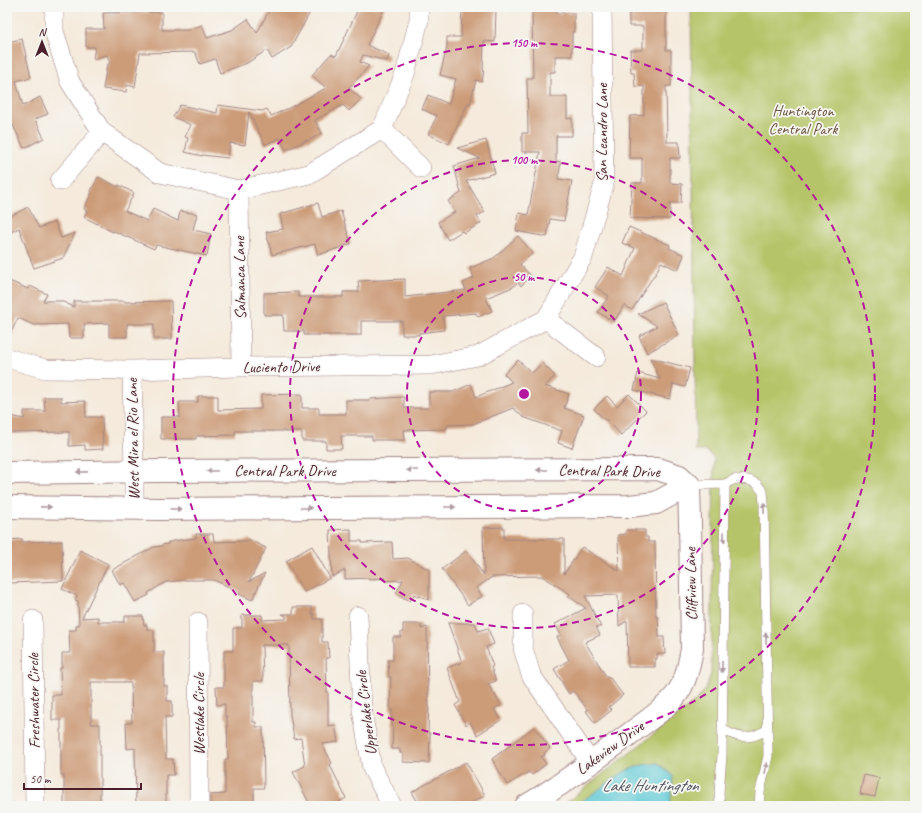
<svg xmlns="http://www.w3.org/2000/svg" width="922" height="813" font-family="Caveat,sans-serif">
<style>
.green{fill:#b5c467;stroke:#807249}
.water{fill:#5dc9d5;stroke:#547480}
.building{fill:#cc9b78}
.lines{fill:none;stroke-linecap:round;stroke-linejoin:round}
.service-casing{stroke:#a08483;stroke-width:10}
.minor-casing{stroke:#a08483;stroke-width:20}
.tertiary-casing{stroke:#a08483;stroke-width:24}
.service{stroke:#fff;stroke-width:9}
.minor{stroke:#fff;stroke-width:19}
.tertiary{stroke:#fff;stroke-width:22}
.oneway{fill:#ae9aa0}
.ring{fill:none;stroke:#b5179e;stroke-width:2;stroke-dasharray:7 5}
.labels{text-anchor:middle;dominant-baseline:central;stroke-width:3.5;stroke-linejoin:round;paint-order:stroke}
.park-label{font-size:16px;fill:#6a513d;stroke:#f6f6f2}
.street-label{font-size:16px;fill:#4a1f2b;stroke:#f6f6f2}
.water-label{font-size:17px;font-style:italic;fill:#50525e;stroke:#f6f6f2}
.centre{fill:#b5179e;stroke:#f6f6f2;stroke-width:2}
.ring-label{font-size:12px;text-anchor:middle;font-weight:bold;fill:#b5179e;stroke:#f6f6f2;stroke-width:3.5;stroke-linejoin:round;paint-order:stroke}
</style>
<rect width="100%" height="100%" fill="#f6f6f2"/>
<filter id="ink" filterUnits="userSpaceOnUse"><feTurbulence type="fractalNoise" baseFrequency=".025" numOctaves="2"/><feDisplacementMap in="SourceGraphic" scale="8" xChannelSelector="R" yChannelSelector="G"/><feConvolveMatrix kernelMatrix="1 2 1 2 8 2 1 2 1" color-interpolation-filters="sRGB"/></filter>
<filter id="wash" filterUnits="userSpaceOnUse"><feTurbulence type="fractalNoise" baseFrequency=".012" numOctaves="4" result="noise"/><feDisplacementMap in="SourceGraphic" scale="16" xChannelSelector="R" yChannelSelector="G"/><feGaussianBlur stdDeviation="0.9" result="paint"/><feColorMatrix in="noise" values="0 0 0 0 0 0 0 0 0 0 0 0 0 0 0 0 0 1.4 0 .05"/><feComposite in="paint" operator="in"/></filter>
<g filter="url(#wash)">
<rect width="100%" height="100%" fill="#f5eadb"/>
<path class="green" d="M691,7H915V806H562L696,701L705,690L711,674L714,459L707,451H696Z"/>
<path class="water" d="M658,763L673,776L670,806H575L625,771L642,765Z"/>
<g id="blocks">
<path class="building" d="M271,7H313L291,47L272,59L267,50L247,63L220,73L215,59L200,64L195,52L140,53L135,87L127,85L126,92L103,89L107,65L110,63L107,55L93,59L95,47H86V29H104L103,13L162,12V30H188L202,25L207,38L232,30L248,19L257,33Z
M359,7H385L367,45L389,55L387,61L363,55L360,62L369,66L349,88L361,99L349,111L343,105L315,120L322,133L308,141L307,140L286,150L280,138L265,145L249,112L245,145L230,143L228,158L202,155V156L185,152L188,138L185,137L191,125L173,117L180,105L217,113L218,105L262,111L267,109L271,116L291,107L326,88L312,75L331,54L336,56Z
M462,7H496L495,42L484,41L483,70H484L482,82L476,80L470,104L468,103L449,144L428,134L437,116L422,109L428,95L449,104L456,79L440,75L447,47V37H461Z
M532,7H556V13H574V32H572V56H555V72H550V97H567V119L572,118V136H556V161L561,162L558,179L572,181L564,221L550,219L547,237L516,231L519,213L528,215L540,152H522V133H528L527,78H533Z
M629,9H666V50H671V86H666L667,142H679L680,158H670V183L682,184L681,203H670V219L630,218L632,183H642V158H629L630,116L644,115V86L635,87L634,73H631L630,50H643V26H629Z
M22,39L31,77L16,81L23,106L40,97L48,114L35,119L44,138L24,148L7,113V42Z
M486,140L495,173L466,181L485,212L477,216L481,223L464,233L462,231L448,240L438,222L455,212L448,201L461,193L454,166L480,158L457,148Z
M98,177L118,187L119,185L134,193L125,211L147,221L153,209L178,221L180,211L197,214L193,230L211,234L207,256L156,245L154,249L114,231L113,232L84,217L87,211L84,209L92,192L91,191Z
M318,203L322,217L341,211L351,244L318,255L315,244L272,255L266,232L283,229L280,214Z
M28,207L39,228L55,222L61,238L75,233L63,258L34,268L19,228L7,234V218Z
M629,227L670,245L669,248L684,255L678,270L661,262L655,275H654L632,310L624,305L614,322L598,312L609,296L595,287L608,267L623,276L635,248L622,243Z
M518,236L533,253L520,264L531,276L521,286L518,282L513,287L486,298L492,311L478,317L476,313L443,316L444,330L419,333V335H402V321H361V335H304V331H284L283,315H264V293L298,292V297H343V292H359L358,281L405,279V297L466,290L463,283L474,278L470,268L494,258Z
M7,280L28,289L30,286L47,294L43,301H61L74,307V301H125V302L171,301L172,339H154V324H127V337H109V323L84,324V338H69L68,324L34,325L18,318L7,341Z
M663,302L679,335L647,353L639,336L657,326L638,314Z
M650,358L690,368L685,387L673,384L670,399L634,390L638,373L660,379Z
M518,360L532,373L542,363L555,376L545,386L569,394L564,408L584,415L572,448L558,443L562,431L523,417L513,408L473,424L447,425V429L404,430L405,440H372V436H341L342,449H326V441H302V432H285V431H235V435L196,436V439H161V417H180L179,402H198V396H218V410L261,409V395L302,394V408H319V414H346V400H369V399L404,397V408H429V392H453L471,384L476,397L512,382L504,374Z
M629,394L646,411L621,435L607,420H605L594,409L607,396L617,406Z
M44,397H61V402L85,401L86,417H102L103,449L85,450V445L69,446V432L7,433V415L24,419V411H45Z
M504,527V539H564V574L582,547L619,571L618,535L626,534V530H645V537H648V542H655L656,617H658L659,637H664L665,654H657V659H655V667H628L627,621L619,626L618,595L585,596L601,627H596L600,635L585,642L607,678H610L623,695L609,707L612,710L595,723L586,711L588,710L573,691L569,694L554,669L569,660L557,637L561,635L555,624L586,608L568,596L570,594L542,576L492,577L476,588L482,596L468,605L442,569L466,551L484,575L483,528Z
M351,529V541H362V543L392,542L393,559L408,558L429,570V600L420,596L418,597L414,594L410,601L396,593L403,580L385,581V578L369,579V578L345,579V570L332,577L330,530Z
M196,534H213L214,542L247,541L248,539L266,548L249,582L265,573L252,600L239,594L240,592L214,580H184L166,582L148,593L149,595L135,602L124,583L120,585L112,570L154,547L162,546V545L168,544V542H172V541L196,538Z
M22,539V542L62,541L63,581L9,583V576H7V540Z
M312,546L330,578L304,592L286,561Z
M80,550L108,564L82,618L98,617V622H124V620H125V616H143L144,625H147V630H154V652H164V686H167V701H172V717H165L166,759H173L174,775H166V806H136L135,748L127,749L126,723H132L131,683H125V682H91V724H100V806H64V775H61V720H52V695H61L60,668H62V653H70L69,630H76V625H79L78,601L75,600L77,596L62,589Z
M293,607H312V614H314V619H322V642H328L329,658H326L327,692H328V726L335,725L338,742L322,744L332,763L330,765L346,798L339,802L341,806H311L293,772L305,766L301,738L294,739L290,714L289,645H262L263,681H253V722H256V727H263L264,788H254V806H210V795L225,794V759H228L227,717H225V704L217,705L216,687H224V651H233V628H242V615H262V620L286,619V616L282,614H293Z
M448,623H475L478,631L488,628L494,644L486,647L493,666L491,667L496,681L488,684L501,705L494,709L501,720L477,735L470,722L466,725L455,705L460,702L447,668L462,662Z
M403,624H421V629L427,627L428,701H429L428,733H430L429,763L403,762V753H400V749H392L393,725H392V710L390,709L391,677H389L388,660H393V637H401V632H403Z
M534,727L550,748L544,753L545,755L541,757L546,764L532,775L529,772L507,785L492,759Z
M466,762L485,795L465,806H420L412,792Z
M864,775L879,778L875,797L860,794Z"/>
</g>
</g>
<g filter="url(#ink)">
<use href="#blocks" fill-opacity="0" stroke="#a08483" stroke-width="1"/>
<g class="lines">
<defs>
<path id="service" d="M689,485L725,484L735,479L749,480L757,484L763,492L764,503L768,756L760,792L759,806
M722,729C738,739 751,740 768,729
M720,806L719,793L722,755L725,484"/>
<path id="minor" d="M54,7V31L70,82L102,132L160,173L239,190L309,174L382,129L405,74L419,20V7
M382,129L421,168
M60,181L102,132
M239,190L241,367
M546,319L583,257L604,184L602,7
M546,319L596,357
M7,358L45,369L132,370L241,367L431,365L478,356L546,319
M132,370L134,472V509
M523,614V648L531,675L591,763
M358,616L362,710L372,768L392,806
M33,620L35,806
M198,622L199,806"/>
<path id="tertiary" d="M7,473L159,471L658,469L679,476L689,485
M7,507L159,509L629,506L656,503L689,485
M526,806C561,786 594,760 627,736C643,723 663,712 676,695C686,682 689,665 692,649L690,524L689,485"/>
</defs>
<use href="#service" class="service-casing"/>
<use href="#minor" class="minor-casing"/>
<use href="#tertiary" class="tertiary-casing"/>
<use href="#service" class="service"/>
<use href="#minor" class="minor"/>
<use href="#tertiary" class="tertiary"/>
</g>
<defs><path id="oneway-solid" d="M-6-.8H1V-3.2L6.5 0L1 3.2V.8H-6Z"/></defs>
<g class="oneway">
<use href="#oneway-solid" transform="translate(412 470) rotate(180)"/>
<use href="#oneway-solid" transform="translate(542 470) rotate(180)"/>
<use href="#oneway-solid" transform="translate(212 471) rotate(180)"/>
<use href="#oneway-solid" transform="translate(82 472) rotate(179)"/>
<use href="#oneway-solid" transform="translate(46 507) rotate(1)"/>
<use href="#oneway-solid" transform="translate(450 507)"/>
<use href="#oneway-solid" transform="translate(306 508)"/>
<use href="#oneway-solid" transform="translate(764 508) rotate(-92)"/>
<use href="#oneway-solid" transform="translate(176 509)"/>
<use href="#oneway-solid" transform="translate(724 537) rotate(91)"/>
<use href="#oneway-solid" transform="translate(766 638) rotate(-91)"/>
<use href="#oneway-solid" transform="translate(722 667) rotate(91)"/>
<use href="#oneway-solid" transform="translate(766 768) rotate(-80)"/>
</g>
</g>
<g class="ring">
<circle cx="524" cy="394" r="117"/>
<circle cx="524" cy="394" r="234"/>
<circle cx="524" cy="394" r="351"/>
</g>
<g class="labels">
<g class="park-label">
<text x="803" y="111">Huntington<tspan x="803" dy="18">Central Park</tspan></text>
</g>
<g class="street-label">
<text transform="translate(602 133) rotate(-90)">San Leandro Lane</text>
<text transform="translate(240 278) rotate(-91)">Salmanca Lane</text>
<text transform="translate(281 367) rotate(-1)">Luciento Drive</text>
<text transform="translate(133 439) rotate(-91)">West Mira el Rio Lane</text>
<text x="285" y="471">Central Park Drive</text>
<text transform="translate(609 471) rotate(1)">Central Park Drive</text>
<text transform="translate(691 584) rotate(-91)">Cliffview Lane</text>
<text transform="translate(34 701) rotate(-91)">Freshwater Circle</text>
<text transform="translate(366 713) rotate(-97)">Upperlake Circle</text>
<text transform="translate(199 714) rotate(-90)">Westlake Circle</text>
<text transform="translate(610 748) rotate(-36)">Lakeview Drive</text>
</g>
<g class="water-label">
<text x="650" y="785">Lake Huntington</text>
</g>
</g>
<circle cx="524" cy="394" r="6" class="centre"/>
<g class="ring-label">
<text x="524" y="47">150 m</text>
<text x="524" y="164">100 m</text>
<text x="524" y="281">50 m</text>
</g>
<rect width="922" height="813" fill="none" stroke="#f6f6f2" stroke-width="24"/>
<g transform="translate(42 42)" stroke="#f6f6f2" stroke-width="3" paint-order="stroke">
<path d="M0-3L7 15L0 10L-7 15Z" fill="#4a1f2b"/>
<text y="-6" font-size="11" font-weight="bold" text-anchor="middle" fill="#4a1f2b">N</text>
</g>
<path d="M24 783v6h117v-6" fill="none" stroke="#4a1f2b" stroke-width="2"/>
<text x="30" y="783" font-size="12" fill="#4a1f2b" stroke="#f6f6f2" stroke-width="3" paint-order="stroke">50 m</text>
</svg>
